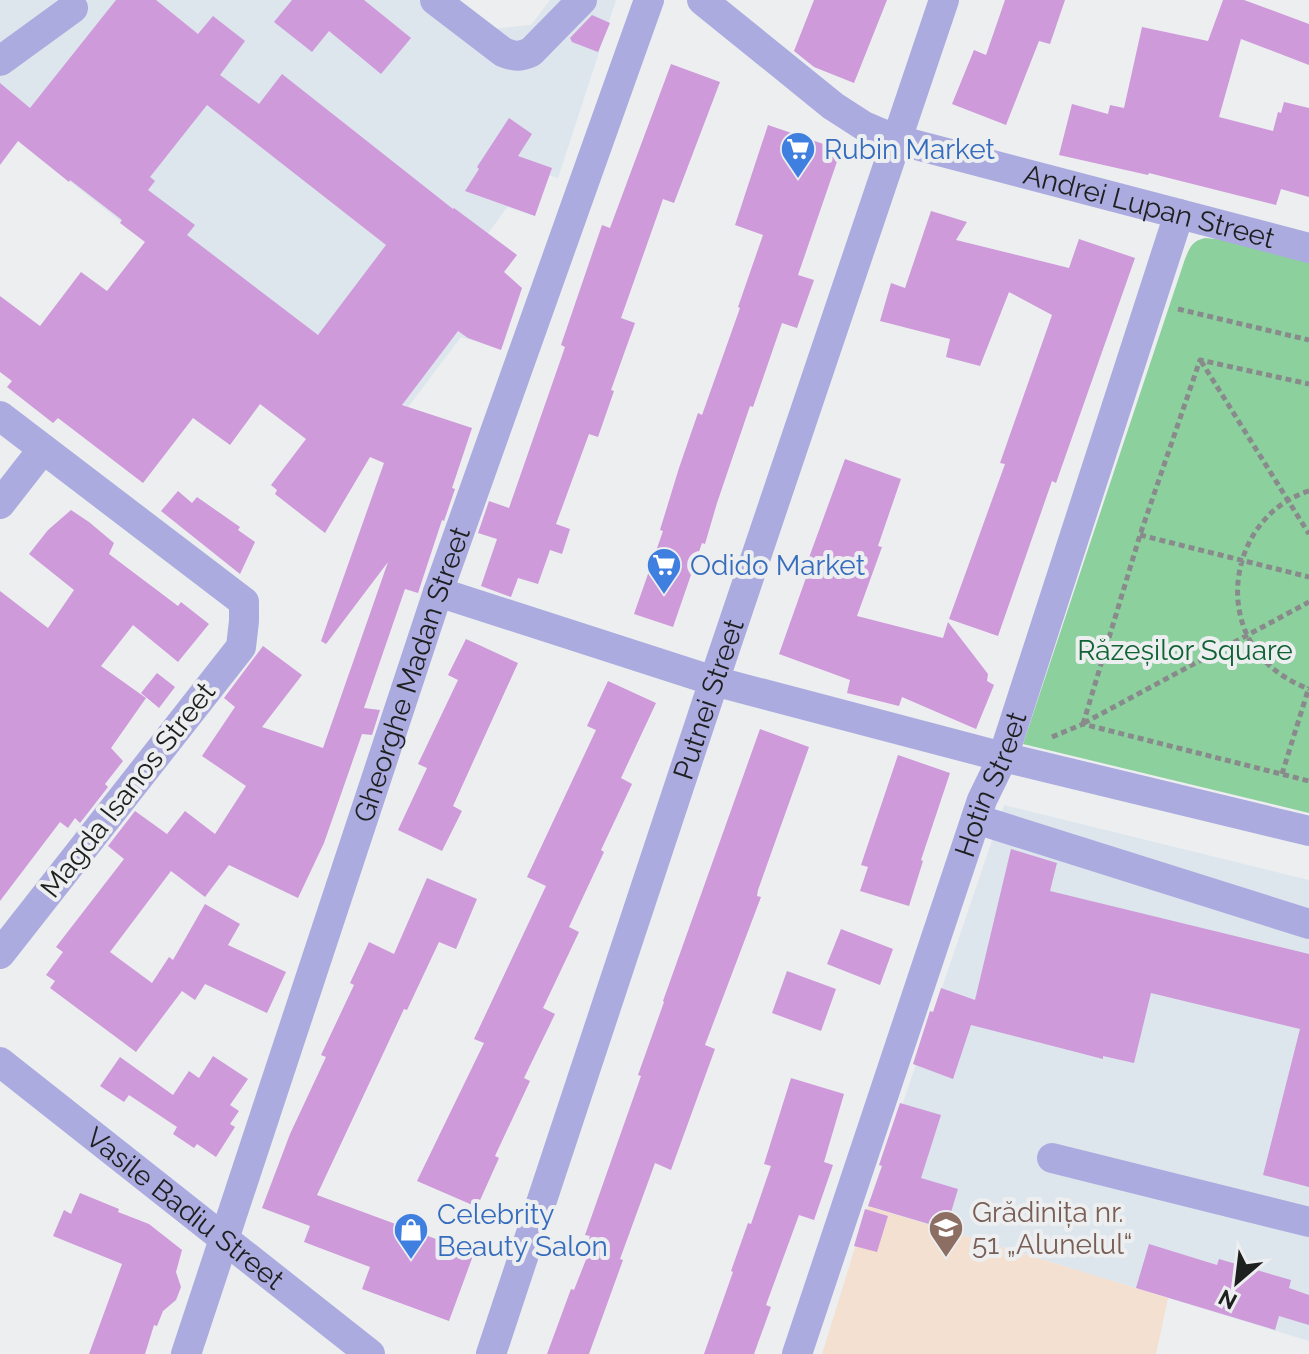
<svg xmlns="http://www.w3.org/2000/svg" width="1309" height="1354" font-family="Raleway,sans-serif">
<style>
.built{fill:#dde5ed}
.education{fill:#f4e0d1}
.green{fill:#8cd09e}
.building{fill:#ce9ada;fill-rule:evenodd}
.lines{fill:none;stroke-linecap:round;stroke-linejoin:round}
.path{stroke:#898a8b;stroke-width:5;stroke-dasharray:6 4;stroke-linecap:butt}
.minor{stroke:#ababe0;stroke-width:30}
.labels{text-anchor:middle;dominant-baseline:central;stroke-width:8;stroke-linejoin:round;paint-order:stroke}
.shop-label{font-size:28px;fill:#366cbe;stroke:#eceef0;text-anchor:start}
.street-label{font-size:28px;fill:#1e1f1f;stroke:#eceef0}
.park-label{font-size:28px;fill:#116333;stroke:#eceef0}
.education-label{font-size:28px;fill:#785e54;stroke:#eceef0;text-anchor:start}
</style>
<rect width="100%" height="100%" fill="#eceef0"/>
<path class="built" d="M0,0H453L492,29L531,25L550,0H616L558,178L545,174L535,216L507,207L487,235L501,275L522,288L501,349L461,337L408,407L400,402L330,387L0,126Z
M1004,805L1309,880V1341L868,1206Z"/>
<path class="education" d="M868,1206L1168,1298L1156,1354H822Z"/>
<path class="green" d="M1205,238L1227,240L1309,261V813L1023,744L1185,259C1190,247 1192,241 1205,238Z"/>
<path class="building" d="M116,0H156L198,34L213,16L245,41L220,75L259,104L282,74L453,209L454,208L517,255L504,272L522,288L501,350L468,338L458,331L402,405L472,428L452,488L455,489L444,521L442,520L418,593L405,589L364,708L380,710L372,735L362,734L324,843L298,898L229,865L205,897L171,871L110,952L152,983L169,957L173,960L205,904L240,924L228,945L286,972L267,1013L205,984L195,1000L182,991L136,1052L50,988L55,981L46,975L63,952L56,947L124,859L108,846L135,811L167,834L185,811L215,834L246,786L202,756L235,707L224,698L263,646L302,675L262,727L323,748L388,562L326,644L321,641L384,463L370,457L325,533L275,494L277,490L271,485L306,439L260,404L230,445L193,418L143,483L58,418L53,423L7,387L12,381L0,372V296L40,326L81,272L107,291L145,242L120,223L122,220L70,180L69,182L18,141L0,165V83L30,108ZM207,105L386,245L318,335L187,235L195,225L148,190L155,181L150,177Z
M292,0H364L411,38L381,74L329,31L312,52L274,22Z
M814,0H887L854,83L814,67L794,51Z
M1005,0H1065L1050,44L1039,41L1006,125L952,104L974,50L986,55Z
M1223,0H1244L1309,24V65L1241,39L1219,117L1273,131L1278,112L1281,113L1284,102L1309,108V197L1281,189L1276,205L1149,173L1148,175L1059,155L1072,104L1108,114L1110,105L1124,108L1142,27L1208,41Z
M592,15L610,23L598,52L572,42L570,38Z
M671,64L720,82L674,203L663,199L621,318L635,323L611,390L614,391L598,437L589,434L556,524L570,529L562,554L550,550L538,584L518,578L511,597L481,586L497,539L478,533L489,501L509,508L565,347L561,345L602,225L610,228Z
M509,118L532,134L518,156L552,168L535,216L465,191L479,169L477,167Z
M768,125L841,150L798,275L814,280L797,328L782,323L753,407L750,406L717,503L705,544L702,543L673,627L634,614L663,531L660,530L679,468L698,413L702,415L740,308L738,307L763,235L735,225Z
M931,211L967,222L956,240L1069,268L1079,239L1135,258L1056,483L1052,481L998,636L949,619L1005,464L1000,463L1052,315L1009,292L980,366L946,357L950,339L880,321L891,283L905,288Z
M845,459L901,479L878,546L882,547L857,616L943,638L948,622L988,674L987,681L994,685L976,729L902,697L899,706L847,693L850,680L779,654L807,575L803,574Z
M178,491L192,503L197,497L240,527L238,530L255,542L240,574L161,511Z
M71,510L89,522L114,543L109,554L178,606L181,602L209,624L178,662L133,625L101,666L146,698L111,748L123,761L105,784L108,787L80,823L75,818L68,828L60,822L0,901V591L48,628L74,590L29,554L48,530Z
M466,639L518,663L453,806L462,811L442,851L398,830L427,768L418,764L458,680L448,675Z
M157,673L175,687L159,708L141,693Z
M608,681L656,703L621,778L632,784L601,850L604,852L569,927L579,932L543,1008L555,1014L524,1078L530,1081L495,1156L499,1158L477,1207L417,1181L484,1043L474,1039L546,886L527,877L596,730L587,726Z
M760,729L809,747L758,890L757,896L761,897L705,1045L715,1049L671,1170L655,1163L620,1259L623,1260L589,1354H547L571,1289L574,1290L587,1257L583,1255L590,1236L585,1235L641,1076L638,1075L664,1002L663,1001Z
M898,755L950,773L921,860L923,861L909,906L860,891L868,867L861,865Z
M1011,849L1057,863L1050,891L1309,954V1187L1263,1175L1300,1029L1151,993L1134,1063L1103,1056V1059L971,1025L953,1079L913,1064L930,1011L933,1012L941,988L975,1000Z
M427,878L477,899L456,949L439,942L407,1010L404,1009L317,1195L474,1253L449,1321L362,1289L370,1267L304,1242L310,1226L262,1208L290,1134L326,1057L321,1055L354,985L350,983L369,942L394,954Z
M841,929L893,949L880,985L827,964Z
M787,971L836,989L821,1031L772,1013Z
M213,1056L248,1079L230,1105L239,1111L230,1124L235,1127L216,1157L197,1144L194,1148L173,1134L177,1127L129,1095L124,1102L100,1086L120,1057L173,1095L189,1071L199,1078Z
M791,1078L844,1094L824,1162L833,1165L814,1220L799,1215L766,1305L771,1307L754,1354H704L733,1272L731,1271L748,1223L751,1224L771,1166L764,1164Z
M900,1103L941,1115L921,1178L958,1189L946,1229L868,1206L882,1166L879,1165Z
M80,1193L119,1209L118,1212L149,1224L182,1250L176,1272L181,1287L176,1300L163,1311L157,1326L154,1325L145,1354H89L122,1264L53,1236L64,1210L71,1214Z
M865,1209L888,1216L877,1252L854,1246Z
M1149,1244L1217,1265L1219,1259L1291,1280L1289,1288L1309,1295V1325L1279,1316L1275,1330L1136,1288Z"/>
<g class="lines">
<path class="path" d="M1178,309L1309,340
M1201,361L1309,534
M1309,491C1244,511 1217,593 1255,649C1268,668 1288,681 1309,689
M1140,535L1309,577
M1084,723L1309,602
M1083,724L1140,535L1200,360L1309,384
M1052,737L1083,724L1309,781
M1282,774L1309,687"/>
<g class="minor">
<path d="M435,0L503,52C514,57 520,57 531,52L582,0"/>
<path id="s1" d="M702,0L833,106L864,126L897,140L1309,248"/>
<path d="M0,61L73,8"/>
<path d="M0,416L244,602V621L241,647L0,954"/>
<path d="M0,504L43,449"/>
<path d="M438,592L714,681L1003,757L1309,831"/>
<path d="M976,819L1309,924"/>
<path id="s2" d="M0,1062L370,1354"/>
<path d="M1052,1158L1309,1222"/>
<path id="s3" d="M186,1354L438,592L649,0"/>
<path id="s4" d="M491,1354L714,681L944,0"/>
<path id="s5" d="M797,1354L982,800L1003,757L1179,214"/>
</g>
</g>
<defs>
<symbol id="supermarket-pin" viewBox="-11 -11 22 30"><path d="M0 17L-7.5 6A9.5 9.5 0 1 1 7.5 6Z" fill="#3f7fe0" stroke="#eceef0"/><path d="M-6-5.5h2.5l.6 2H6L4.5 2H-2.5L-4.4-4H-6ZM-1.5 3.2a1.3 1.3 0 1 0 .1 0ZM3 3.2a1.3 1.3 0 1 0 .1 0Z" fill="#fff"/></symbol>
<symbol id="school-pin" viewBox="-11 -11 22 30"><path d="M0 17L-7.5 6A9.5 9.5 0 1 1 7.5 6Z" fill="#8d6e63" stroke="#eceef0"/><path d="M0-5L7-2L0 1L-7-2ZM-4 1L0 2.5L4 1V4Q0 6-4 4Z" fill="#fff"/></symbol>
<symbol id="shop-pin" viewBox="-11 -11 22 30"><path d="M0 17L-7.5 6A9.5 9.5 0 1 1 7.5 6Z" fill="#3f7fe0" stroke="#eceef0"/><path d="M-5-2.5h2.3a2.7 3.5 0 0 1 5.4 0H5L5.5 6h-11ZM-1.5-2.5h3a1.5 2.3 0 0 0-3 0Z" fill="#fff"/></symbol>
</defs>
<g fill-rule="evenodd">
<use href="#supermarket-pin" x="778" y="129" width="40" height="54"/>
<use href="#supermarket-pin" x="644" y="545" width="40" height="54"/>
<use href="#school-pin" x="926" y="1208" width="40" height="54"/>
<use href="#shop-pin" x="391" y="1210" width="40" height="54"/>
</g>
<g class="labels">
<g class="shop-label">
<text x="824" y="149">Rubin Market</text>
<text x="690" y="565">Odido Market</text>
<text x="437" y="1214">Celebrity<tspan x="437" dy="32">Beauty Salon</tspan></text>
</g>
<g class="street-label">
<text stroke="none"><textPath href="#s1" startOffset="502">Andrei Lupan Street</textPath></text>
<text stroke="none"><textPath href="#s3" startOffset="716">Gheorghe Madan Street</textPath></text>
<text stroke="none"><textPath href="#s4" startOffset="690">Putnei Street</textPath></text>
<text stroke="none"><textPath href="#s5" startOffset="602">Hotin Street</textPath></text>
<text transform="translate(128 790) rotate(-52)">Magda Isanos Street</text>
<text stroke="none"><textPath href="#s2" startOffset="236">Vasile Badiu Street</textPath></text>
</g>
<g class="park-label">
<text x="1185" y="650">Răzeșilor Square</text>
</g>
<g class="education-label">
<text x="972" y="1212">Grădinița nr.<tspan x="972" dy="32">51 „Alunelul“</tspan></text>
</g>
</g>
<g transform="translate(1237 1282) rotate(208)" stroke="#eceef0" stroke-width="6" paint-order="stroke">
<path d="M0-6L14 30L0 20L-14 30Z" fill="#1e1f1f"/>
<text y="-12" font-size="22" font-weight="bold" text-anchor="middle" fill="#1e1f1f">N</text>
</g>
</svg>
